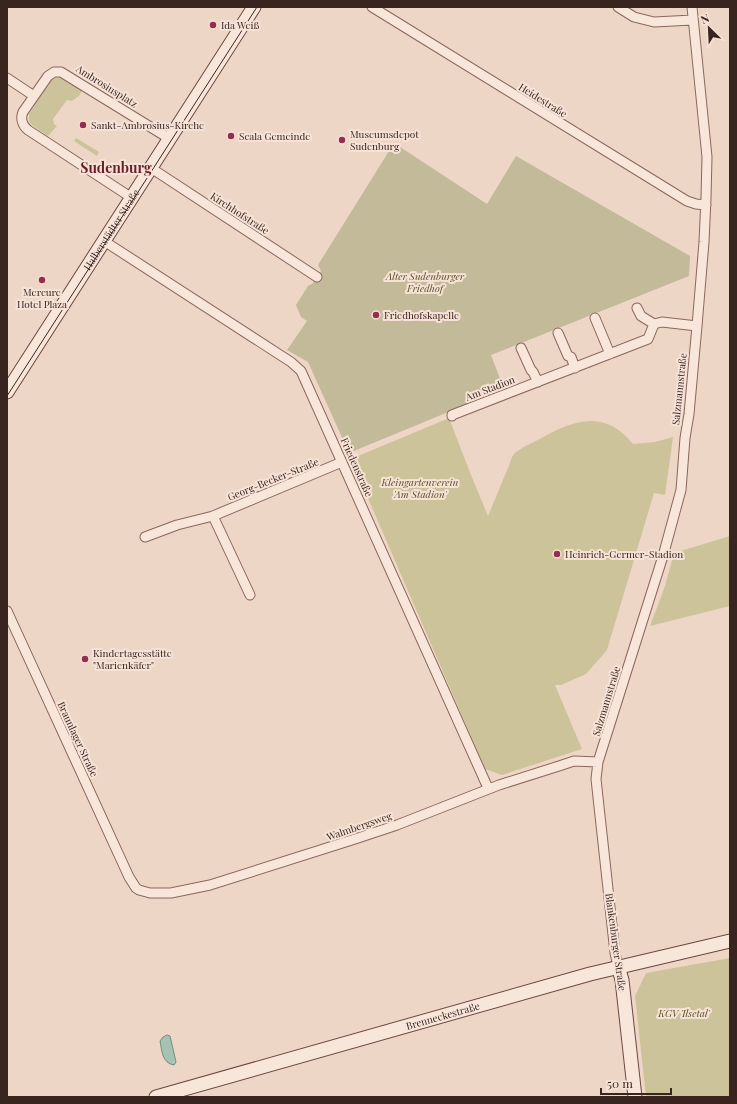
<svg xmlns="http://www.w3.org/2000/svg" width="737" height="1104" font-family="'Playfair Display',serif">
<style>
.green{fill:#cdc39a}
.cemetery{fill:#c2ba99}
.water{fill:#a7c2b2;stroke:#6e907d}
.lines{fill:none;stroke-linecap:round;stroke-linejoin:round}
.street-casing{stroke:#8a665c;stroke-width:11}
.secondary-casing{stroke:#6c473f;stroke-width:15}
.street{stroke:#f9e6da;stroke-width:9}
.secondary{stroke:#f9e6da;stroke-width:13}
.tram{stroke:#3a241f;stroke-width:1}
.poi-dot{fill:#982c4f;stroke:#f6e2d6;stroke-width:1.5}
.labels{text-anchor:middle;dominant-baseline:central;stroke-width:4;stroke-linejoin:round;paint-order:stroke}
.poi-label{font-size:10px;fill:#3a241f;stroke:#f6e2d6;text-anchor:start}
.street-label{font-size:10px;fill:#3a241f;stroke:#f6e2d6}
.park-label{font-size:10px;font-style:italic;fill:#565326;stroke:#f6e2d6}
.district-label{font-size:14px;font-weight:bold;fill:#661f26;stroke:#f6e2d6}
</style>
<rect width="100%" height="100%" fill="#eed6c6"/>
<path class="green" d="M61,77L82,90L80,95L72,101L67,100L53,119L54,124L57,126L48,136L32,125L29,121V114L49,81L55,78Z
M76,138L99,152L97,156L74,141Z
M449,418L471,475L488,516C495,500 501,484 508,468C510,464 511,457 514,454C518,449 532,443 538,440C572,420 605,408 633,444L655,442L673,437L665,495L654,493L607,650L586,674L561,685H555L582,749L502,775L485,769L351,459Z
M730,536V606L650,626L665,586L674,553Z
M730,958V1097H646L635,996L646,973Z"/>
<path class="cemetery" d="M394,143L487,204L516,156L690,256L689,276L491,355L504,389L349,453L308,362L287,350L307,321L301,317L296,305L308,286L313,283L321,271L318,265Z"/>
<path class="water" d="M167,1035L170,1036L176,1062L174,1065C162,1063 162,1051 160,1041L163,1037Z"/>
<g class="lines">
<defs>
<path id="street" d="M372,7L687,201L696,204L706,205
M618,7L634,17L654,22L693,20
M7,78L34,96
M151,168L317,277
M132,198L28,130C23,126 20,119 23,112L48,76L54,72H61L170,139
M104,241L291,362L301,371L488,788
M637,308L641,316L654,324
M595,318L610,354
M558,333L568,356L571,357L575,368
M521,348L531,370L533,372L538,382
M452,416V415L648,339L654,324L662,322L697,326
M213,516L250,595
M145,537L177,525L213,516L342,462
M7,611L129,877L136,888L139,890L150,893H171L210,885L355,839L397,825L499,785L559,766L574,761L598,762
M618,966L615,953L596,779L598,762L663,556L681,490L685,438L689,414L697,326L704,242L706,198L707,157L692,7"/>
<g id="secondary">
<path id="s1" d="M7,392L254,7"/>
<path d="M618,966L622,980L635,1097"/>
<path id="s2" d="M156,1097L590,974L730,941"/>
</g>
</defs>
<use href="#street" class="street-casing"/>
<use href="#secondary" class="secondary-casing"/>
<use href="#street" class="street"/>
<use href="#secondary" class="secondary"/>
<path class="tram" d="M7,396L257,7"/>
</g>
<g class="poi-dot">
<circle cx="213" cy="25" r="4"/>
<circle cx="83" cy="125" r="4"/>
<circle cx="231" cy="136" r="4"/>
<circle cx="342" cy="140" r="4"/>
<circle cx="42" cy="280" r="4"/>
<circle cx="376" cy="315" r="4"/>
<circle cx="557" cy="554" r="4"/>
<circle cx="85" cy="659" r="4"/>
</g>
<g class="labels">
<g class="poi-label">
<text x="221" y="25">Ida Weiß</text>
<text x="91" y="125">Sankt-Ambrosius-Kirche</text>
<text x="350" y="134">Museumsdepot<tspan x="350" dy="12">Sudenburg</tspan></text>
<text x="239" y="136">Scala Gemeinde</text>
<text x="42" y="292" text-anchor="middle">Mercure<tspan x="42" dy="12">Hotel Plaza</tspan></text>
<text x="384" y="315">Friedhofskapelle</text>
<text x="565" y="554">Heinrich-Germer-Stadion</text>
<text x="93" y="653">Kindertagesstätte<tspan x="93" dy="12">"Marienkäfer"</tspan></text>
</g>
<g class="street-label">
<text transform="translate(107 86) rotate(32)">Ambrosiusplatz</text>
<text transform="translate(543 100) rotate(32)">Heidestraße</text>
<text transform="translate(240 213) rotate(33)">Kirchhofstraße</text>
<text stroke="none"><textPath href="#s1" startOffset="193">Halberstädter Straße</textPath></text>
<text transform="translate(490 388) rotate(-21)">Am Stadion</text>
<text transform="translate(679 389) rotate(-84)">Salzmannstraße</text>
<text transform="translate(357 467) rotate(66)">Friedenstraße</text>
<text transform="translate(273 479) rotate(-22)">Georg-Becker-Straße</text>
<text transform="translate(606 701) rotate(-73)">Salzmannstraße</text>
<text transform="translate(78 739) rotate(65)">Braunlager Straße</text>
<text transform="translate(359 826) rotate(-19)">Walmbergsweg</text>
<text transform="translate(616 942) rotate(82)">Blankenburger Straße</text>
<text stroke="none"><textPath href="#s2" startOffset="298">Brenneckestraße</textPath></text>
</g>
<g class="park-label">
<text x="425" y="276">Alter Sudenburger<tspan x="425" dy="12">Friedhof</tspan></text>
<text x="420" y="482">Kleingartenverein<tspan x="420" dy="12">'Am Stadion'</tspan></text>
<text x="684" y="1013">KGV 'Ilsetal'</text>
</g>
<g class="district-label">
<text x="116" y="167">Sudenburg</text>
</g>
</g>
<rect width="737" height="1104" fill="none" stroke="#3a241f" stroke-width="16"/>
<g transform="translate(709 28) rotate(336)" stroke="#f6e2d6" stroke-width="3" paint-order="stroke">
<path d="M0-3L7 15L0 10L-7 15Z" fill="#3a241f"/>
<text y="-6" font-size="11" font-weight="bold" text-anchor="middle" fill="#3a241f">N</text>
</g>
<path d="M601 1088v6h70v-6" fill="none" stroke="#3a241f" stroke-width="2"/>
<text x="607" y="1088" font-size="12" fill="#3a241f" stroke="#f6e2d6" stroke-width="3" paint-order="stroke">50 m</text>
</svg>
